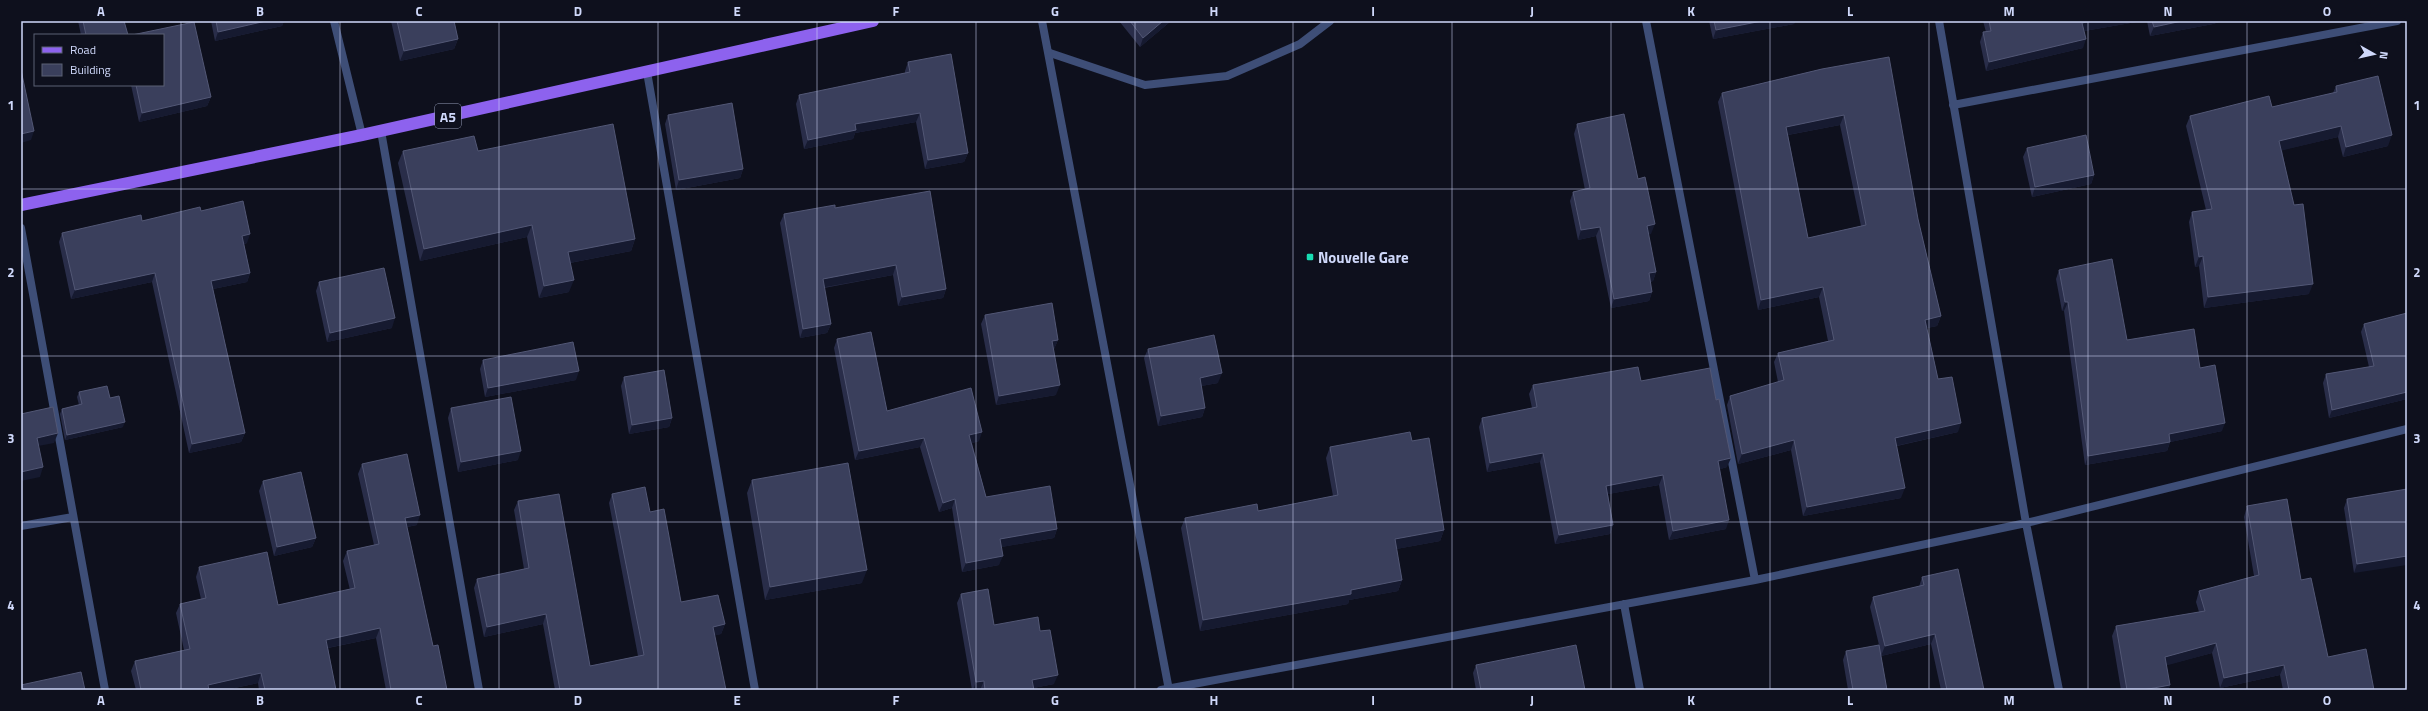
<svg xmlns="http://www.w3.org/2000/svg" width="2428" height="711" font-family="'Titillium Web',sans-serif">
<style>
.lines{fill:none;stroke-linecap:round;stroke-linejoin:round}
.minor{stroke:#3e4e77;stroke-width:8}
.tertiary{stroke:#3e4e77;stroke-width:8}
.primary{stroke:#8d62ee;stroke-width:12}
.wall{fill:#292d49;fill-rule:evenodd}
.shaded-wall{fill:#161a30}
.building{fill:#3a3f5c;stroke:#525775;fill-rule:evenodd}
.grid{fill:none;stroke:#cfd8fa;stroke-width:1;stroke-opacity:0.55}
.poi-dot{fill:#18dcb2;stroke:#0e101d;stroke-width:1.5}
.labels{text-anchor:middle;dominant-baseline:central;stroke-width:3.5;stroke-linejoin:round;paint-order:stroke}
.shield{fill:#0e101d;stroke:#959cb8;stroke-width:1}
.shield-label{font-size:14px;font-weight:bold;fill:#cfd8fa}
.poi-label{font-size:15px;font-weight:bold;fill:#cfd8fa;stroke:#0e101d;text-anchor:start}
.neatline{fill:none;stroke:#cfd8fa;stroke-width:1.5}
.grid-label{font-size:13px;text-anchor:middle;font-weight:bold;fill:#cfd8fa}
</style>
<rect width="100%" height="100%" fill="#0e101d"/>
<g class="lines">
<path class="minor" d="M334,21L362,135
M1646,21L1755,580
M1939,21L2026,523L2059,690
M1050,53L1145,85L1227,76L1300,44L1330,21
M647,72L755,690
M1953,105L2397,21
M381,131L479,690
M21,228L105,690
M21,526L73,517
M1624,604L1640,690
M1161,690L1755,580L2026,523L2407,429"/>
<path class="tertiary" d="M1042,21L1169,690"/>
<path class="primary" d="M21,205L362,135L873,21"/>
</g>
<path class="wall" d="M78,21H124L128,35H81Z
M211,21H284L282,26L215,41Z
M391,21H454L458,39L454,49L400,61Z
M1119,21H1171L1140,47Z
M1709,21H1795L1794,24L1713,39Z
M1983,21H2142L2084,31L2083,48L1986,71L1980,42L1983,32H1986Z
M2147,21H2222L2213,24L2150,36Z
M908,62L968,153L964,162L925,169L916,122L855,133L853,139L804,149L796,104L799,95L905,73V71Z
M1822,69L1918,219L1941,316L1937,326L1927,328L1938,379L1958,432L1897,446L1901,498L1803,516L1791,450L1738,464L1727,405L1730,396L1778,382L1774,362L1778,353L1828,341L1819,297L1758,310L1718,102L1722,93ZM1840,125L1861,226L1808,238L1788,135Z
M131,85H163L211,97L207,106L139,122Z
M2336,86L2388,146L2343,157L2338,137L2282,150L2309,294L2204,308L2199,266L2195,267L2189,222L2192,212L2206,210L2186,126L2190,116L2272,107L2333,93Z
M668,115L743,169L740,178L676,190L665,124Z
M1577,124L1638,179L1651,234H1648L1656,272L1653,281L1650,282L1652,292L1649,301L1611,308L1596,236L1578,240L1570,201L1573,192L1585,190L1574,134Z
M2027,148L2094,175L2091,184L2032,197L2023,157Z
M403,151H478L635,239L631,251L570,263L569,292L539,298L527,237L420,261L398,163Z
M835,208L946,289L943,298L898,306L893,275L824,288L831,324L827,333L800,338L780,223L784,214Z
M201,211L247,243L244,244L250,273L247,282L213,289L245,433L241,442L189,453L152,282L71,299L59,242L62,233L142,221Z
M2059,270L2127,340L2200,368L2222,431L2170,442L2167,451L2085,465L2064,311H2062L2056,279Z
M319,282L392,328L327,342L316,291Z
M985,315L1058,340L1054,349L1056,395L996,405L981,324Z
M2364,324L2407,399L2329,418L2323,383L2326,374L2369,367L2361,332Z
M837,339L887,411L979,441L972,443L986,497L1057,529L1054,538L1001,547L999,565L962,572L952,508L939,512L920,447L855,460L834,348Z
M1148,349L1218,383L1201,386L1205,408L1202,417L1158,426L1144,358Z
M483,360L576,380L485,397L480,369Z
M624,377L672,418L669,427L629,434L621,386Z
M1641,381L1727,467L1720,469L1726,529L1669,540L1659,485L1608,494L1613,525L1610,534L1555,544L1540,462L1487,472L1479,427L1482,418L1532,408L1529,394L1533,385Z
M79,392L123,427L65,440L60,414L62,409L79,405L77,397Z
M451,408L518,460L458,472L448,418Z
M1412,441L1444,530L1440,541L1396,549L1402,580L1398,591L1349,600L1348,604L1200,631L1181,528L1185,518L1258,511L1333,496L1326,458L1330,447Z
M362,464L417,525L407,527L433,646L447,690H386L376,638L328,648L336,690H259L258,683L225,690H136L131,671L135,661L184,650L176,613L180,604L201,599L196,577L199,567L278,605L350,590L343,561L347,551L374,545L358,474Z
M752,480L862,583L765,600L747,493Z
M263,481L316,538L312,547L274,556L259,491Z
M2407,489L2354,573L2344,508L2347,499Z
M612,494L650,512L681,602L725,624L721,634L714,635L726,690H555L543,624L484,637L474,588L477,579L524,569L514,510L518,501L590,666L638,656L609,503Z
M2247,506L2301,580L2328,657L2374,690H2283L2280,675L2220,688L2212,653L2166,665L2170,685L2168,690H2121L2112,636L2116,626L2199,612L2196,602L2199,591L2254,576L2244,517Z
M1922,577L1984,690H1941L1931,644L1881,656L1879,645L1887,690H1848L1843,660L1846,651L1879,645L1870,607L1873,597L1919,587Z
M961,594L994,625L1040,631L1054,684L1033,688L1034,690H972L957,603Z
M1476,665L1585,690H1476L1473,673Z"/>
<path class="shaded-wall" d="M266,21H284L282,26L215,41L218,32Z
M1163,21H1171L1140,47L1143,38Z
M1762,21H1795L1794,24L1713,39L1716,30Z
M2092,21H2142L2079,32L2082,23Z
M2182,21H2222L2213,24L2150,36L2154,27Z
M458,39L454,49L400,61L404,51Z
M2086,39L2083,48L1986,71L1989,62Z
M211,97L207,106L139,122L142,113Z
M920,113L916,122L855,133L853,139L804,149L808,140L855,124Z
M1844,115L1840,125L1782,136L1786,127Z
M2341,126L2338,137L2276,152L2279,141Z
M34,131L31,140L21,143V134Z
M2392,135L2388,146L2343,157L2346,147Z
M968,153L964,162L925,169L928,160Z
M743,169L740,178L676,190L679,180Z
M2094,175L2091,184L2032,197L2035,187Z
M1655,224L1651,234L1643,236L1647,226Z
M532,225L527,237L420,261L424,249Z
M1600,227L1596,236L1578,240L1581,230Z
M250,234L247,243L239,245L242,236Z
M635,239L631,251L564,264L568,252Z
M2203,256L2199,266L2195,267L2199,257Z
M896,265L893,275L820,288L823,279Z
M1656,272L1653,281L1645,283L1649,273Z
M155,273L152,282L71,299L75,290Z
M250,273L247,282L208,290L211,281Z
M574,280L569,292L539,298L544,286Z
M2313,284L2309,294L2204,308L2208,297Z
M1823,287L1819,297L1758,310L1761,300Z
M946,289L943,298L898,306L902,297Z
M1652,292L1649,301L1611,308L1614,299Z
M2065,302H2068L2064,311H2062Z
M1941,316L1937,326L1922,329L1925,320Z
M395,318L392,328L327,342L330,333Z
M831,324L827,333L800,338L803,329Z
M1058,340L1054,349L1049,350L1052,341Z
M579,371L576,380L485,397L488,388Z
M1222,373L1218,383L1196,387L1200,378Z
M1060,385L1056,395L996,405L999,396Z
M2407,392V399L2329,418L2332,410Z
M1205,408L1202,417L1158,426L1161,416Z
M672,418L669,427L629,434L632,425Z
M125,422L123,427L65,440L67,435Z
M1961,423L1958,432L1891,447L1895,438Z
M2225,423L2222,431L2166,443L2169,434Z
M982,432L979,441L966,445L969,435Z
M58,433L54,443L33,447L37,438Z
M245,433L241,442L189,453L192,444Z
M924,438L920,447L855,460L859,451Z
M1794,440L1791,450L1738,464L1742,454Z
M2170,442L2167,451L2085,465L2088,456Z
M521,451L518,460L458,472L461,462Z
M1543,453L1540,462L1487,472L1490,463Z
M1731,458L1727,467L1715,471L1718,461Z
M43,467L40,477L21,481V472Z
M1663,475L1659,485L1603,495L1606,486Z
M1905,488L1901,498L1803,516L1807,507Z
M955,499L952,508L939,512L943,503Z
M420,515L417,525L401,528L405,518Z
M1729,520L1726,529L1669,540L1673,531Z
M1613,525L1610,534L1555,544L1559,535Z
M1057,529L1054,538L996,548L1000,539Z
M1444,530L1440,541L1391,550L1395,539Z
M316,538L312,547L274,556L277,547Z
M1003,556L999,565L962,572L966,563Z
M2407,556V565L2354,573L2357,564Z
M867,570L862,583L765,600L770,587Z
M1402,580L1398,591L1349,600L1348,604L1200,631L1203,620Z
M546,614L543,624L484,637L487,627Z
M725,624L721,634L709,637L713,627Z
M380,628L376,638L322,649L326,640Z
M1935,634L1931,644L1881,656L1885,646Z
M2216,643L2212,653L2161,667L2165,657Z
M2284,665L2280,675L2220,688L2224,678Z
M261,673L258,683L225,690H206L208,685Z
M1058,675L1054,684L1029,689L1032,680Z
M984,681L980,690H973L976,682Z
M2170,685L2168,690H2143Z"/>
<path class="building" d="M83,21H124L128,35H86Z
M216,21H266L218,32Z
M397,21H454L458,39L404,51Z
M1130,21H1163L1143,38Z
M1714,21H1762L1716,30Z
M1989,21H2092L2082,23L2086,39L1989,62L1983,32L1991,31Z
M2152,21H2182L2154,27Z
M194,22L211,97L142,113L136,85H163V35H132Z
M951,54L968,153L928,160L920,113L855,124L856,130L808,140L799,95L910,72L908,62Z
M1889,57L1918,219L1941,316L1925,320L1938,379L1952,377L1961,423L1895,438L1905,488L1807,507L1794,440L1742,454L1730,396L1784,380L1778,353L1834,340L1823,287L1761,300L1722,93L1822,69ZM1844,115L1866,225L1808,238L1786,127Z
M21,70L34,131L21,134Z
M2378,76L2392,135L2346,147L2341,126L2279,141L2294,205L2303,204L2313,284L2208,297L2203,256L2199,257L2192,212L2212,209L2190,116L2269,96L2272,107L2337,92L2336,86Z
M732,103L743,169L679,180L668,115Z
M1624,114L1638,179L1645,177L1655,224L1647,226L1656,272L1649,273L1652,292L1614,299L1600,227L1581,230L1573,192L1590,188L1577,124Z
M613,124L635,239L568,252L574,280L544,286L532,225L424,249L403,151L474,136L478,151Z
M2086,135L2094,175L2035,187L2027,148Z
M930,191L946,289L902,297L896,265L823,279L831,324L803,329L784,214L835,205V208Z
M243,201L250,234L242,236L250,273L211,281L245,433L192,444L155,273L75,290L62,233L141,215L142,221L200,207L201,211Z
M2112,259L2127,340L2194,329L2200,368L2215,365L2225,423L2169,434L2170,442L2088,456L2068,302H2065L2059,270Z
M384,268L395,318L330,333L319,282Z
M1052,303L1058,340L1052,341L1060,385L999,396L985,315Z
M2407,313V392L2332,410L2326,374L2374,366L2364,324Z
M871,332L887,411L971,388L982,432L969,435L986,497L1050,486L1057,529L1000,539L1003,556L966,563L955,499L943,503L924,438L859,451L837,339Z
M1214,335L1222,373L1200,378L1205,408L1161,416L1148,349Z
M573,342L579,371L488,388L483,360Z
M1638,367L1641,381L1710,368L1716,400L1719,399L1731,458L1718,461L1729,520L1673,531L1663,475L1606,486L1613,525L1559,535L1543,453L1490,463L1482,418L1537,407L1533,385Z
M664,370L672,418L632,425L624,377Z
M107,386L110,398L119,396L125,422L67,435L62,409L82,404L79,392Z
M511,397L521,451L461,462L451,408Z
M53,407L58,433L37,438L43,467L21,472V414Z
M1410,432L1412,441L1429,438L1444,530L1395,539L1402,580L1351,590V594L1203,620L1185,518L1257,504L1258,511L1338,495L1330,447Z
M407,454L420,515L405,518L433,646L438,645L447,690H391L380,628L326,640L336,690H265L261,673L208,685L209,690H141L135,661L190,649L180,604L206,598L199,567L267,552L278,605L355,588L347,551L379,544L362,464Z
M848,463L867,570L770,587L752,480Z
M301,472L316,538L277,547L263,481Z
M645,487L650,512L664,509L681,602L718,595L725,624L713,627L726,690H560L546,614L487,627L477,579L529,568L518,501L559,494L590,666L644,655L612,494Z
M2407,489V521H2406L2407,530V556L2357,564L2347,499Z
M2287,499L2301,580L2311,578L2328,657L2366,649L2374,690H2289L2284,665L2224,678L2216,643L2165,657L2170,685L2143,690H2127L2116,626L2205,611L2199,591L2259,575L2247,506Z
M1958,569L1984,690H1947L1935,634L1885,646L1873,597L1924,585L1922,577Z
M988,589L994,625L1038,617L1040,631L1050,630L1058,675L1032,680L1034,690H985L984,681L976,682L961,594Z
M1576,645L1585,690H1481L1476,665Z
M1879,645L1887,690H1853L1846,651Z
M81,672L85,690H21V685Z"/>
<path class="grid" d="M181,21V690M340,21V690M499,21V690M658,21V690M817,21V690M976,21V690M1135,21V690M1293,21V690M1452,21V690M1611,21V690M1770,21V690M1929,21V690M2088,21V690M2247,21V690M21,189H2407M21,356H2407M21,522H2407"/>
<rect class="poi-dot" x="1306" y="253" width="8" height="8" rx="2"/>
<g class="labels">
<rect class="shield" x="435" y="104" width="26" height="24" rx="3"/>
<g class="shield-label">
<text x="448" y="116">A5</text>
</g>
<g class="poi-label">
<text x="1318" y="257">Nouvelle Gare</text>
</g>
</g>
<rect width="2428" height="711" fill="none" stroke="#0e101d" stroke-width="44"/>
<rect x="34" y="34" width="130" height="52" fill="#0e101d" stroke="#5b6075"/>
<rect x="42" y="47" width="20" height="6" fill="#8d62ee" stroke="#5b6075"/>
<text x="70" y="54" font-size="12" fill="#cfd8fa">Road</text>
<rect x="42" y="64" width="20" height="12" fill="#3a3f5c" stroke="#5b6075"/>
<text x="70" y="74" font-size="12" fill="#cfd8fa">Building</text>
<g transform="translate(2374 54) rotate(98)" stroke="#0e101d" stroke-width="3" paint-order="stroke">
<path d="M0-3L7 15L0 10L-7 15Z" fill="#cfd8fa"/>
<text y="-6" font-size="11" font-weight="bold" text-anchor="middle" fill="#cfd8fa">N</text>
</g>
<rect x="22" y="22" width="2384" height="667" class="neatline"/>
<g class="grid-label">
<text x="101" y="16">A</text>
<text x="260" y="16">B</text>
<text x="419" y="16">C</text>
<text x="578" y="16">D</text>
<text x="737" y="16">E</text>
<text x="896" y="16">F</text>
<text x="1055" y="16">G</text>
<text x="1214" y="16">H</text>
<text x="1373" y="16">I</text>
<text x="1532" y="16">J</text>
<text x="1691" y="16">K</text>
<text x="1850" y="16">L</text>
<text x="2009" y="16">M</text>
<text x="2168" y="16">N</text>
<text x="2327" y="16">O</text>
<text x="11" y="110">1</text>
<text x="2417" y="110">1</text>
<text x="11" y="277">2</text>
<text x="2417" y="277">2</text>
<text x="11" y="443">3</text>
<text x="2417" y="443">3</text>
<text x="11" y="610">4</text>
<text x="2417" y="610">4</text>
<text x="101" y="705">A</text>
<text x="260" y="705">B</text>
<text x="419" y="705">C</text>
<text x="578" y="705">D</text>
<text x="737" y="705">E</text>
<text x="896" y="705">F</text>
<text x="1055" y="705">G</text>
<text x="1214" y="705">H</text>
<text x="1373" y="705">I</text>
<text x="1532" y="705">J</text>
<text x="1691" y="705">K</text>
<text x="1850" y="705">L</text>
<text x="2009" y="705">M</text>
<text x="2168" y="705">N</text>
<text x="2327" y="705">O</text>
</g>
</svg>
